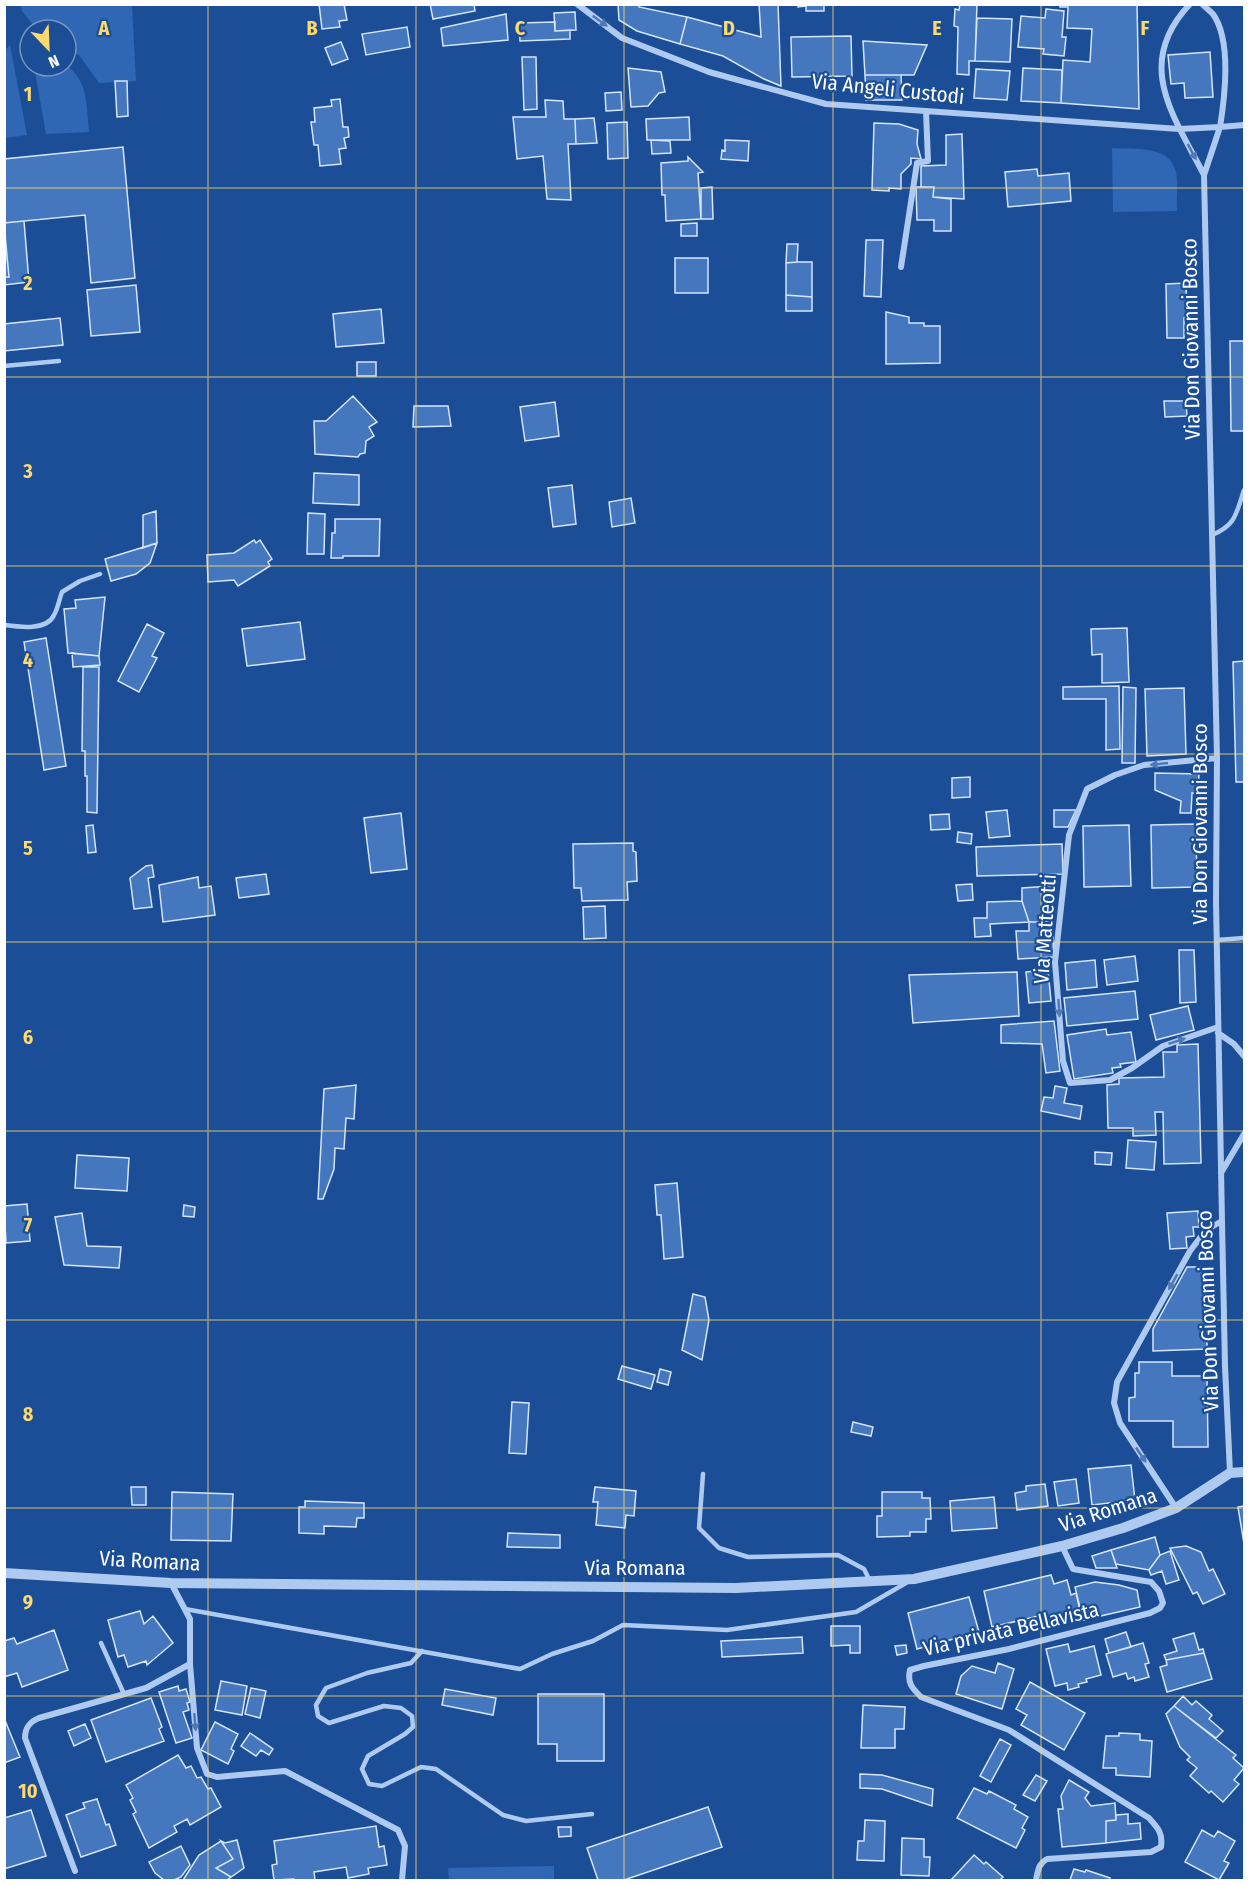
<svg xmlns="http://www.w3.org/2000/svg" width="1249" height="1885" font-family="'Fira Sans Condensed',sans-serif">
<style>
.green{fill:#2f67b4}
.building{fill:#4477be;stroke:#d5e5fb;stroke-width:1.5}
.lines{fill:none;stroke-linecap:round;stroke-linejoin:round}
.service{stroke:#afcaf0;stroke-width:4.5}
.minor{stroke:#afcaf0;stroke-width:6}
.tertiary{stroke:#afcaf0;stroke-width:10}
.oneway{fill:#4f79b6}
.grid{fill:none;stroke:#ffd96d;stroke-width:1.5;stroke-opacity:0.55}
.labels{text-anchor:middle;dominant-baseline:central;stroke-width:4.5;stroke-linejoin:round;paint-order:stroke}
.street-label{font-size:21px;fill:#fff;stroke:#1b4e97}
.grid-label{font-size:20px;text-anchor:middle;font-weight:bold;fill:#ffd96d;stroke:#1b4e97;stroke-width:4.5;stroke-linejoin:round;paint-order:stroke}
</style>
<rect width="100%" height="100%" fill="#1b4e97"/>
<path class="green" d="M21,5H132L136,81L99,83L79,55L66,49V30H37L22,11Z
M10,45L27,135L5,138V51Z
M66,65C89,82 86,105 89,132L46,134L34,66Z
M1112,148C1132,150 1166,144 1175,169C1179,180 1176,199 1177,211L1113,212Z
M554,1866V1880H449L448,1868Z"/>
<path class="building" d="M319,4H344L347,20L339,21L340,27L322,29Z
M430,4H474L475,11L433,19Z
M618,4H639V7L687,17L680,44L637,31L619,20Z
M759,4H778L781,86L764,79L723,56L680,44L687,17L761,37Z
M798,4H824V11H806V6L798,7Z
M960,4H977L975,61H969V75L957,74L958,27L954,26L955,9L959,10Z
M1060,4H1137L1139,109L1061,103L1063,60L1090,62L1092,29L1067,28L1068,7H1060Z
M1046,9L1064,11L1062,37H1066L1064,56L1043,54L1044,49L1018,47L1021,16L1045,18Z
M575,12L576,30L555,31L554,13Z
M506,14L508,40L443,46L441,28Z
M977,18L1012,19L1010,62L975,61Z
M555,22V31L570,30V39L520,41L519,23Z
M407,27L410,47L366,55L362,34Z
M851,36L852,76L792,77L791,37Z
M863,41L927,45L914,75H865Z
M341,42L348,59L332,65L325,48Z
M1210,52L1213,97L1185,98L1184,83L1171,84L1168,55Z
M522,57H536L537,109L524,110Z
M628,68L661,72L665,92L659,93L648,106L631,107Z
M1023,68L1062,70L1061,103L1021,101Z
M976,69L1010,71L1007,100L974,98Z
M865,75H901L902,100H866Z
M115,81H127L128,116L117,117Z
M621,92L622,110L606,111L605,93Z
M340,99L343,127H348L349,137L344,138L346,148L339,149L341,164L320,166L318,145H314L311,122H315L314,108L332,106L331,100Z
M545,100L563,101L564,119H575L576,144H568L571,200L547,199L543,156L517,159L513,117H546Z
M689,117L690,140H647L646,119Z
M594,118L597,143L576,144L575,119Z
M627,122L628,158L608,159L607,123Z
M874,123L899,124L918,130L917,144L921,159L911,158V164L901,174V189L889,188V191L872,190Z
M962,134L964,199L933,197L934,187H921V166L946,165V135Z
M651,140L670,141L671,153L652,154Z
M725,140L749,141L748,161L721,159L722,150L725,151Z
M123,147L135,278L91,283L85,215L4,223V159Z
M688,157L703,172L698,173L701,219L666,221L665,195H662L661,163L688,161Z
M1037,169L1038,176L1069,173L1071,201L1008,207L1005,172Z
M712,187L713,219H701V188Z
M916,187H934L933,197L951,199V231H934V220H917Z
M24,221L29,282L4,285V277H9L4,223Z
M697,223V236H681V224Z
M4,228L9,277H4Z
M866,240H883L881,297L864,296Z
M787,244H798L797,262L786,263Z
M675,258H708V293H675Z
M797,262H812V297L786,295V263Z
M1186,283L1187,317L1184,318V338H1167L1166,284Z
M136,285L140,332L91,336L87,290Z
M786,295L812,297V311H786Z
M381,309L384,343L336,347L333,314Z
M886,312L909,317V323H924V326H940V363L886,364Z
M60,318L63,345L4,351V324Z
M1230,341H1244V431H1231Z
M357,362H376V376H357Z
M353,396L377,422L369,427L374,436L366,441L365,453L360,454L358,457L315,454L314,421H326Z
M1164,401H1186L1187,416L1165,417Z
M555,402L559,436L525,441L520,407Z
M414,406H448L451,426L413,427Z
M314,473L359,475V505L313,503Z
M572,485L576,524L553,527L548,488Z
M631,498L635,523L612,527L609,502Z
M156,511L157,543L143,548V515Z
M308,513L325,514L324,554H307Z
M335,519H380L379,556H343V558H331L332,533H335Z
M254,540L256,543L260,540L272,559L268,562L270,566L238,586L234,580L208,582L207,555L234,553Z
M157,543L150,563L136,574L111,581L105,559Z
M105,597L99,656L68,653L64,609L76,608L75,600Z
M300,622L305,659L247,666L242,629Z
M147,624L164,633L152,656L157,658L139,692L118,681Z
M1127,628L1129,682L1102,683V654L1092,655L1091,629Z
M46,638L66,766L44,770L24,642Z
M72,653L99,656L100,665L73,667Z
M1244,661V782H1236L1233,662Z
M83,667H99L97,813L87,812V776H85V751H82Z
M1119,686L1120,749L1106,750V699H1063V687Z
M1123,687L1136,688L1135,763H1122Z
M1184,688L1186,754L1147,756L1145,689Z
M1155,773L1199,774L1198,794L1192,793L1191,813H1180L1181,801L1155,790Z
M970,777V797L952,798V778Z
M1007,810L1010,836L989,838L986,812Z
M1054,810H1076L1068,827H1054Z
M401,813L407,869L371,873L364,818Z
M949,814L950,829L931,830L930,815Z
M1196,824L1197,887L1152,888L1151,825Z
M93,825L96,852L88,853L86,826Z
M1129,825L1131,886L1084,887L1083,826Z
M958,832L972,834L971,844L957,842Z
M633,843V851L636,852L637,881L627,882L628,900L582,901L581,888H574L573,844Z
M1062,844L1063,874L977,876L976,847Z
M152,865L154,877L148,878L152,907L134,909L130,878L146,866Z
M266,874L269,894L239,898L236,878Z
M198,877L199,888L211,886L215,915L163,922L159,885Z
M972,884L973,900L958,901L956,885Z
M1051,886L1052,922H1029L1022,901V888Z
M1022,901L1029,922L990,924L991,936L975,937L974,918H987V902Z
M605,906L606,938L584,939L583,907Z
M1029,922H1052L1054,957L1018,959L1016,931H1029Z
M1179,950H1194L1196,1002L1180,1003Z
M1135,956L1138,981L1107,985L1104,960Z
M1095,960L1097,987L1067,990L1065,963Z
M1048,970L1051,1001L1029,1003L1026,972Z
M1017,972L1019,1016L913,1023L909,975Z
M1135,991L1138,1019L1067,1026L1064,998Z
M1188,1006L1194,1030L1156,1040L1150,1015Z
M1054,1021L1060,1071L1046,1073L1042,1044L1001,1043V1025Z
M1106,1029L1107,1035L1131,1032L1136,1062L1120,1064L1121,1067L1112,1068L1113,1073L1074,1079L1067,1035Z
M1198,1044L1201,1163L1164,1164L1163,1112H1155L1156,1135L1133,1136V1128H1108L1107,1085L1119,1084V1078L1164,1077L1163,1052H1177V1045Z
M356,1085L354,1119L346,1118L344,1149L335,1148L334,1169L323,1199H318L324,1089Z
M1055,1086L1067,1088L1064,1103L1082,1106L1080,1119L1041,1111L1044,1097L1053,1098Z
M1128,1140L1156,1142L1154,1170L1126,1168Z
M1095,1152L1112,1153L1111,1165L1095,1164Z
M77,1155L129,1158L127,1191L75,1188Z
M677,1183L683,1257L664,1259L661,1215H657L655,1185Z
M27,1204L30,1241L6,1243L4,1206Z
M184,1205L195,1207L194,1217L183,1216Z
M1198,1211L1199,1227H1193L1194,1236L1186,1237L1187,1248L1170,1249L1167,1213Z
M82,1213L87,1246L121,1247L119,1268L64,1265L55,1217Z
M1187,1267H1206L1207,1349L1153,1351V1329Z
M693,1294L705,1297L709,1320L702,1360L682,1350Z
M1139,1362H1172V1376H1207L1208,1447H1173V1421H1129V1398L1135,1397V1373H1139Z
M622,1366L655,1375L651,1389L618,1379Z
M660,1369L671,1372L668,1385L657,1382Z
M512,1402L529,1403L526,1454L509,1453Z
M853,1422L873,1427L871,1436L851,1432Z
M1131,1465L1135,1500L1092,1505L1088,1469Z
M1076,1479L1079,1503L1058,1506L1054,1482Z
M1045,1484L1048,1506L1017,1510L1015,1493L1026,1491V1486Z
M131,1487H146V1505H132Z
M595,1487L636,1491L634,1516L626,1515L625,1528L596,1525L598,1502H593Z
M172,1492L233,1494L231,1541L171,1540Z
M882,1492H922V1498H930L931,1519H926V1532H910V1536L877,1537V1516H882Z
M994,1497L997,1528L952,1531L950,1501Z
M305,1501L364,1503V1518H357L356,1527L324,1526V1534L299,1533V1507H305Z
M1244,1506V1544L1238,1507Z
M508,1533L560,1535V1548L507,1547Z
M1155,1537L1160,1555L1149,1570L1116,1564L1111,1550Z
M1186,1546L1201,1552L1209,1571L1213,1569L1225,1594L1203,1604L1197,1592L1193,1594L1170,1548Z
M1111,1550L1117,1568H1096L1092,1556Z
M1170,1551L1179,1580L1166,1584L1162,1571L1151,1575L1149,1570L1160,1555Z
M1051,1575L1054,1584L1067,1580L1071,1595L1076,1593L1081,1615L1045,1624L1043,1615L992,1627L984,1591Z
M1095,1582L1119,1585L1137,1590L1140,1607L1083,1620L1075,1587Z
M969,1597L979,1632L917,1649L908,1613Z
M140,1611L144,1624L153,1616L173,1643L147,1665L146,1661L128,1667L124,1655L118,1657L108,1620Z
M831,1626H860V1653H850V1645L831,1646Z
M54,1630L68,1670L22,1687L17,1673L4,1677V1641L14,1638L17,1644Z
M1126,1632L1131,1647L1109,1653L1105,1639Z
M1194,1633L1199,1650L1203,1649L1204,1653L1166,1660L1164,1655L1177,1651L1173,1639Z
M802,1637L803,1653L722,1657L721,1641Z
M1143,1643L1149,1663L1145,1664L1149,1677L1135,1681L1134,1677L1128,1679L1126,1673L1113,1677L1106,1654Z
M1068,1644L1070,1652L1094,1646L1101,1675L1086,1679L1087,1682L1078,1684L1079,1687L1068,1690L1067,1683L1055,1686L1046,1649Z
M906,1645L907,1653L897,1655L895,1646Z
M1204,1653L1212,1679L1167,1692L1160,1667L1167,1665L1166,1660Z
M998,1663L1014,1669L1002,1709L956,1694L961,1676L972,1666L995,1673Z
M221,1681L247,1686L242,1715L215,1710Z
M1030,1682L1085,1713L1064,1750L1021,1725L1027,1715L1016,1709Z
M178,1686L179,1691L186,1689L190,1702L187,1703L189,1710L183,1712L192,1738L176,1743L159,1692Z
M251,1688L266,1691L260,1718L245,1714Z
M445,1689L496,1698L493,1715L442,1705Z
M538,1694H604V1761H557V1744H538Z
M1183,1696L1192,1705L1196,1701L1212,1715L1209,1719L1223,1731L1216,1738L1174,1706Z
M151,1698L162,1727L159,1729L164,1741L106,1762L91,1720Z
M863,1705L905,1707L904,1729H895V1748H861Z
M1174,1706L1236,1755L1233,1758L1244,1768L1234,1780L1239,1784L1223,1802L1211,1791L1209,1793L1190,1776L1197,1768L1187,1760L1190,1757L1180,1747L1166,1714Z
M4,1718L20,1757L4,1763Z
M215,1722L238,1734L231,1749L234,1751L228,1764L201,1750Z
M85,1724L91,1738L74,1746L68,1731Z
M250,1733L273,1749L269,1755L261,1750L256,1756L241,1746Z
M1119,1733L1140,1734V1740L1152,1741L1150,1777L1116,1775V1768H1103L1106,1736H1119Z
M1000,1739L1011,1745L991,1782L980,1776Z
M178,1755L186,1768L191,1766L197,1778L201,1777L208,1789L211,1788L221,1807L190,1825L187,1819L174,1826L177,1832L149,1848L133,1814L136,1812L130,1800L133,1798L126,1785Z
M860,1774L882,1775L933,1789L932,1806L882,1789L860,1788Z
M1036,1775L1047,1781L1035,1801L1023,1795Z
M1069,1780L1089,1792L1085,1798L1091,1806L1115,1803L1116,1820L1106,1821V1843L1062,1847L1058,1809H1063L1061,1796Z
M974,1788L987,1794L989,1791L1016,1805L1014,1809L1028,1817L1022,1828L1025,1830L1016,1848L957,1818Z
M97,1799L106,1825L109,1824L116,1845L81,1857L66,1815L85,1808L83,1803Z
M708,1807L722,1847L624,1880H598L587,1848Z
M31,1810L46,1856L4,1869V1818Z
M1128,1814V1824L1140,1823L1141,1839L1106,1843V1821L1116,1820V1815Z
M865,1820L885,1821L884,1861L857,1860L858,1841H864Z
M376,1826L379,1847L384,1846L387,1865L368,1868L369,1874L348,1878L346,1867L314,1872L315,1880H294V1879L274,1880L272,1865L277,1864L274,1841Z
M558,1827H571V1836L559,1837Z
M1202,1830L1214,1837L1218,1831L1235,1841L1224,1861L1229,1863L1219,1880L1185,1862Z
M902,1838L924,1839V1857H930L929,1876L901,1875Z
M237,1840L244,1868L231,1877L216,1868L233,1859L221,1841L225,1843Z
M221,1841L233,1859L216,1868L231,1877L227,1880H183L199,1855Z
M181,1846L190,1865L181,1877L174,1880H164L155,1873L149,1862Z
M974,1855L984,1864L986,1862L1003,1877L1000,1880H951Z
M1074,1869L1085,1872L1086,1870L1110,1878L1109,1880H1070Z"/>
<g class="lines">
<path class="service" d="M4,366L59,361
M1212,535C1236,525 1236,514 1244,490
M4,625C19,627 47,631 54,615C58,608 59,600 62,592L80,581L100,574
M1217,940L1244,938
M703,1474L699,1528L719,1548L748,1557L838,1555L864,1569L870,1581
M185,1609L520,1669L552,1654L593,1641L623,1625L727,1630L856,1612L906,1583
M101,1643L124,1694
M422,1651L411,1663L367,1673L326,1688L316,1705L318,1716L329,1723L384,1706L401,1708L412,1716L413,1727L405,1734L368,1756L362,1769L369,1784L382,1786L421,1767L436,1769L503,1815L526,1821L592,1814"/>
<path class="minor" d="M577,4L622,38L709,72L826,104L1179,129L1220,127C1225,96 1232,41 1213,14C1210,11 1205,7 1202,4
M1190,4C1133,64 1174,116 1204,175
M901,267L917,163L928,161L926,111
M1217,758L1144,765L1115,775L1087,789L1069,835L1055,962L1063,1061L1070,1083L1110,1080L1132,1068L1163,1046L1218,1027
M1218,1033L1234,1044L1244,1056
M1221,1173L1244,1134
M1230,1473L1225,1366L1222,1221L1216,901L1217,758L1204,175L1220,127L1244,125
M1176,1508L1120,1423L1114,1403L1117,1382L1190,1251L1206,1230L1222,1221
M190,1664L197,1748L207,1774L217,1777L285,1771L398,1830L405,1846L402,1880
M75,1871L25,1738C25,1728 29,1722 39,1718L146,1688L190,1664V1619L171,1583
M1036,1880C1038,1871 1038,1864 1047,1859L1151,1852L1161,1847C1163,1833 1158,1828 1149,1818L1009,1730L921,1697C912,1688 907,1683 910,1670L924,1666L1009,1649L1150,1613L1160,1608L1163,1603L1159,1591L1151,1582L1073,1569L1062,1546"/>
<path class="tertiary" d="M4,1573L171,1583L736,1588L914,1579L1062,1546L1123,1528L1176,1508L1230,1473L1244,1472"/>
</g>
<defs><path id="oneway-solid" d="M-6-.8H1V-3.2L6.5 0L1 3.2V.8H-6Z" transform="scale(1.5)"/></defs>
<g class="oneway">
<use href="#oneway-solid" transform="translate(600 21) rotate(36)"/>
<use href="#oneway-solid" transform="translate(1192 152) rotate(62)"/>
<use href="#oneway-solid" transform="translate(1159 764) rotate(174)"/>
<use href="#oneway-solid" transform="translate(1059 1008) rotate(86)"/>
<use href="#oneway-solid" transform="translate(1177 1041) rotate(-18)"/>
<use href="#oneway-solid" transform="translate(1173 1282) rotate(119)"/>
<use href="#oneway-solid" transform="translate(1141 1455) rotate(56)"/>
<use href="#oneway-solid" transform="translate(195 1722) rotate(85)"/>
</g>
<path class="grid" d="M208,4V1880M416,4V1880M624,4V1880M833,4V1880M1041,4V1880M4,188H1244M4,377H1244M4,566H1244M4,754H1244M4,942H1244M4,1131H1244M4,1320H1244M4,1508H1244M4,1696H1244"/>
<g class="labels">
<g class="street-label">
<text transform="translate(888 89) rotate(6)">Via Angeli Custodi</text>
<text transform="translate(1191 339) rotate(-91)">Via Don Giovanni Bosco</text>
<text transform="translate(1200 824) rotate(-90)">Via Don Giovanni Bosco</text>
<text transform="translate(1045 929) rotate(-86)">Via Matteotti</text>
<text transform="translate(1208 1311) rotate(-92)">Via Don Giovanni Bosco</text>
<text transform="translate(1108 1510) rotate(-18)">Via Romana</text>
<text transform="translate(150 1561) rotate(3)">Via Romana</text>
<text x="635" y="1568">Via Romana</text>
<text transform="translate(1011 1629) rotate(-13)">Via privata Bellavista</text>
</g>
</g>
<g class="grid-label">
<text x="104" y="35">A</text>
<text x="312" y="35">B</text>
<text x="520" y="35">C</text>
<text x="729" y="35">D</text>
<text x="937" y="35">E</text>
<text x="1145" y="35">F</text>
<text x="28" y="101">1</text>
<text x="28" y="290">2</text>
<text x="28" y="478">3</text>
<text x="28" y="667">4</text>
<text x="28" y="855">5</text>
<text x="28" y="1044">6</text>
<text x="28" y="1232">7</text>
<text x="28" y="1421">8</text>
<text x="28" y="1609">9</text>
<text x="28" y="1798">10</text>
</g>
<rect width="1249" height="1885" fill="none" stroke="#ffffff" stroke-width="12"/>
<g transform="translate(48 48) rotate(157)"><circle r="28" fill="#1b4e97" stroke="#7695c1" stroke-width="1.5"/>
<path d="M0-4.5L10 22L0 15L-10 22Z" fill="#ffd96d"/>
<text y="-9" font-size="16" font-weight="bold" text-anchor="middle" fill="#ffffff">N</text>
</g>
</svg>
